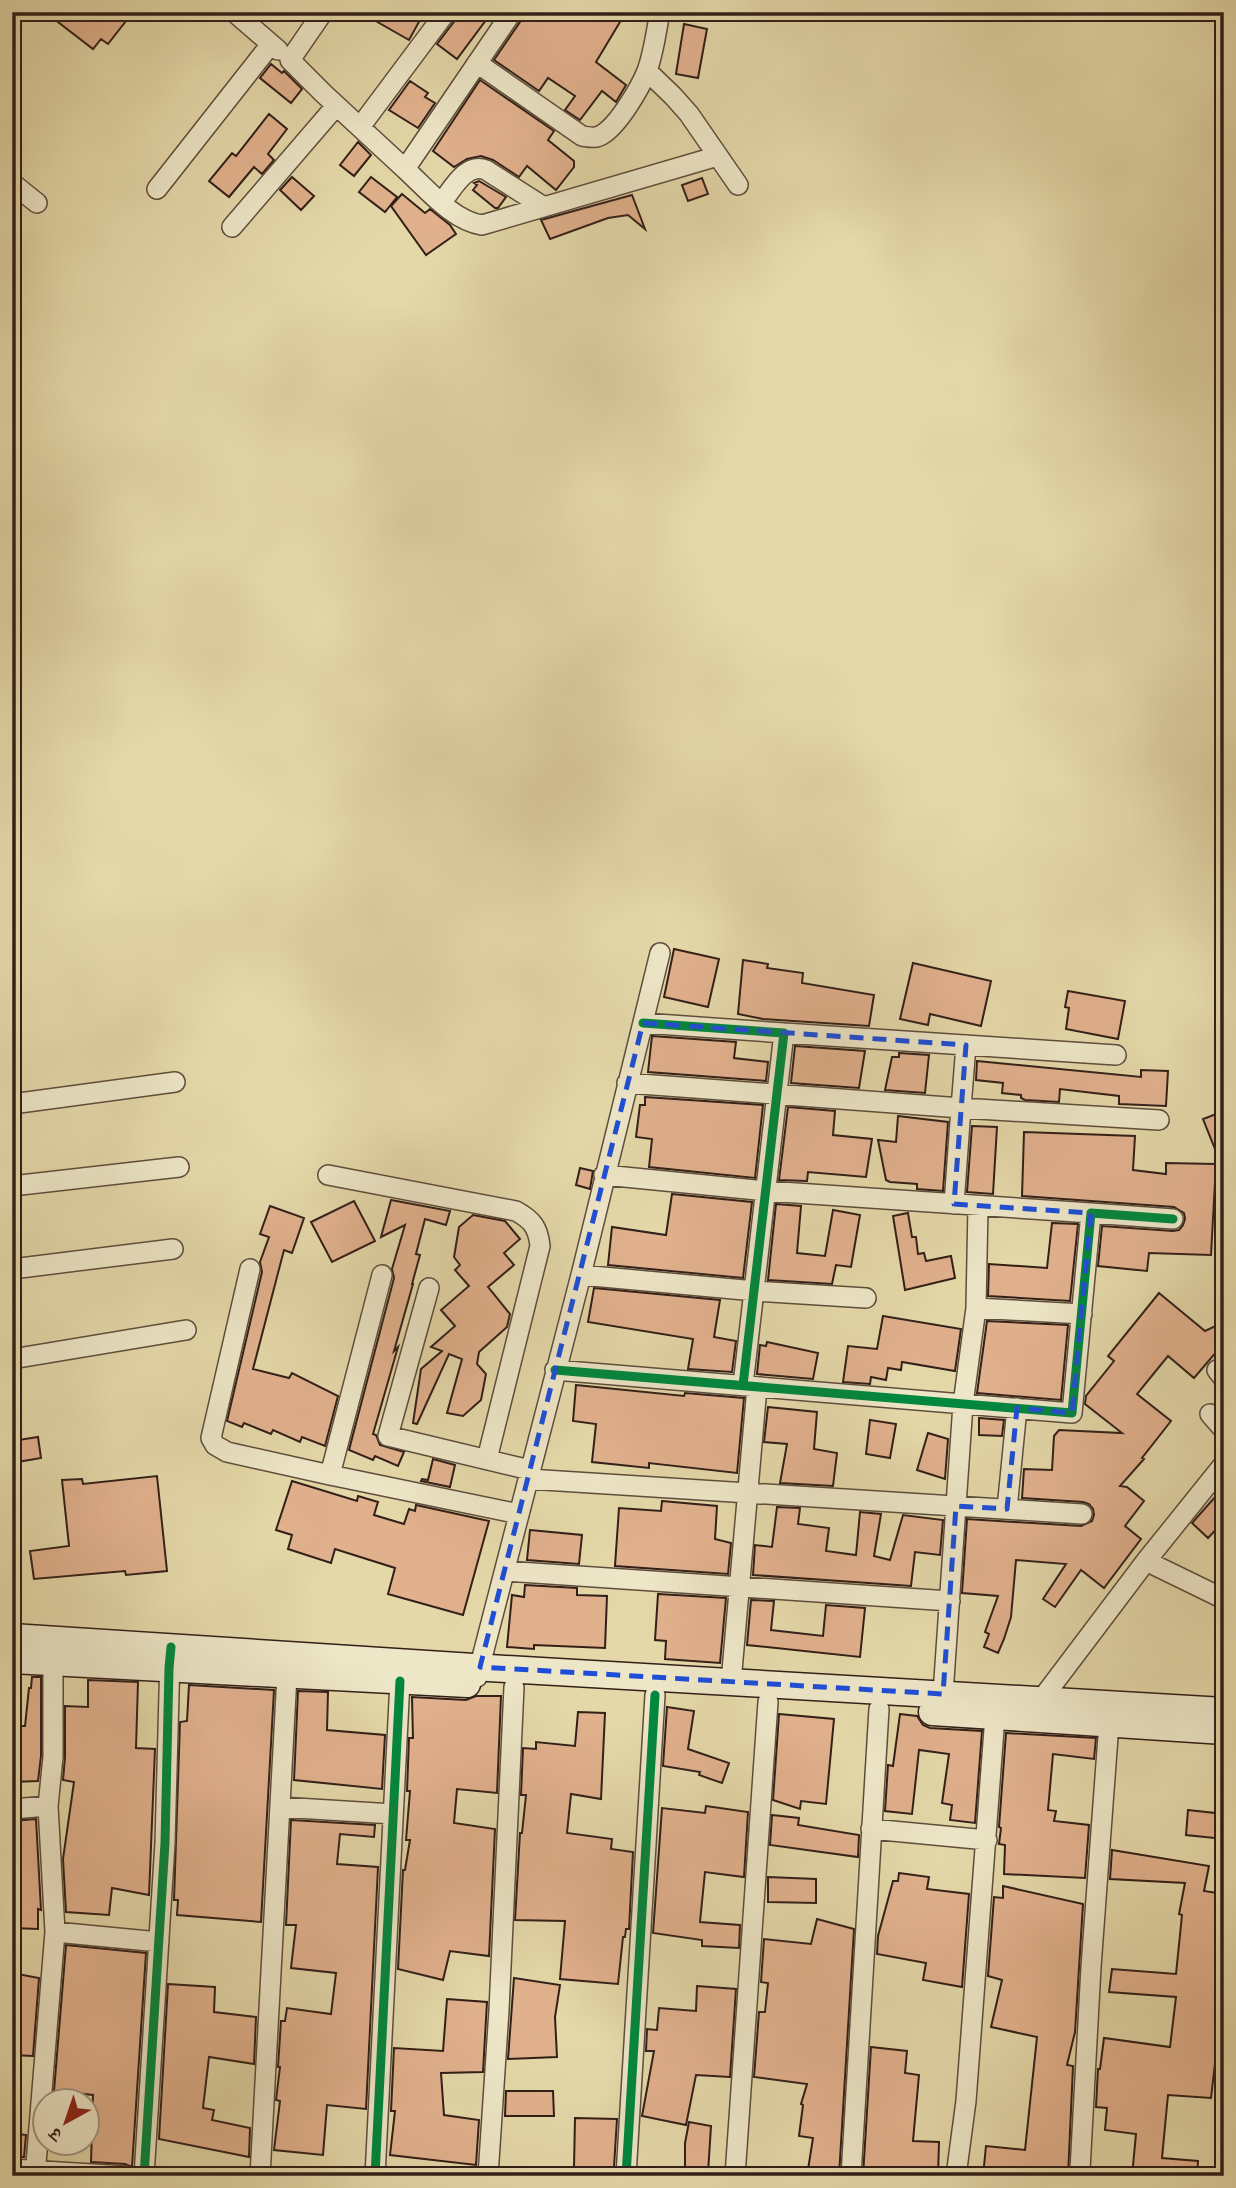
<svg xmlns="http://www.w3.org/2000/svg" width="1236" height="2188" font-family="'IM FELL Double Pica','Noto Serif Devanagari',serif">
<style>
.building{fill:#e1b18d;stroke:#321f18;stroke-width:2}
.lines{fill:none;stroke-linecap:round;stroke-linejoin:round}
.minor-casing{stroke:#5e4d3c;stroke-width:22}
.secondary-casing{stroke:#321f18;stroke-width:29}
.minor{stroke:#ede6c7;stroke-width:19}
.secondary{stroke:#ede6c7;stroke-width:26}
.cycleway-casing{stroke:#ede6c7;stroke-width:13}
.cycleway{stroke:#00873e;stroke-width:9}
.marked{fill:none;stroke:#1d4ed8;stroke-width:5;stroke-dasharray:14 9;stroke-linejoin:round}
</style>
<rect width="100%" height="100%" fill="#e4d8a9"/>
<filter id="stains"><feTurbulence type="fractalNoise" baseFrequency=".00286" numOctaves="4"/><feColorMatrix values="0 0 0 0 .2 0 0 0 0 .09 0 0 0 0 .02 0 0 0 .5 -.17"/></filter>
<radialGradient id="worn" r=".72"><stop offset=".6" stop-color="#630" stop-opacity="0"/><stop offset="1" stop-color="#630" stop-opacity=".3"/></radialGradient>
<path class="building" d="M45,12H133L108,44L101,39L93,49Z
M360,12H405L420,20L409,40Z
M458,12H492L457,59L437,44L456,19Z
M524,12H626L596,62L626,85L616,102L602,91L580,120L565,110L575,96L548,78L539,91L494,60L522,19Z
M684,24L707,29L698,78L676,74Z
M271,64L282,73L284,71L302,89L291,103L260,78Z
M480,80L554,131L548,140L574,161V167L556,190L527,166L519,177L493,160L481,156L467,159L454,167L433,151Z
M410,81L428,93L425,97L435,103L418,128L389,110Z
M269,114L287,129L268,154L274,160L262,174L254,167L229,197L209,181L232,153L236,156Z
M358,142L371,155L354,176L340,165Z
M292,177L314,196L301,210L280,190Z
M371,177L397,197L385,212L359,192Z
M702,178L708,194L688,201L682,185Z
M479,181L506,197L498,208H495L473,190L477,185L474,183Z
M402,194L425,213L430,209L450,225L456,234L426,255L391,206Z
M632,195L645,229L628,215L608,218L550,239L541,220Z
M674,949L719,959L708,1007L664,997Z
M743,960L768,964L767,968L803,973L802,983L874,995L869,1026L763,1019L738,1014Z
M913,963L991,981L981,1026L930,1014L928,1025L900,1019Z
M1068,991L1125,1001L1118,1039L1066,1029L1069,1008L1065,1007Z
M652,1036L736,1042L734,1058L768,1062L766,1081L648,1072Z
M795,1046L865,1051L859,1088L791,1083Z
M899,1053L929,1055L925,1093L885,1090L892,1057H899Z
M977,1061L1141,1077V1070L1168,1071L1166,1106L1119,1104V1096L1060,1089L1059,1102L1025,1100L1021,1098V1095L1002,1093L1003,1083L976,1080Z
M645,1097L763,1105L755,1178L649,1167L652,1139L636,1137L640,1105H645Z
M788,1107L835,1111L833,1135L872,1139L866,1177L808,1172L807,1181L779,1180Z
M1224,1111V1169H1223L1203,1119Z
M898,1116L948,1122L943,1191L917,1189V1184L890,1182L886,1180L878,1140L896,1142Z
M972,1126L997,1127L993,1194L967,1192Z
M1024,1132L1135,1136L1133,1170L1166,1174V1163L1216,1164L1211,1255L1149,1253L1147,1271L1098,1266L1102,1226L1173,1231L1179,1230L1183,1225L1185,1219L1184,1213L1174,1207L1022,1196Z
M580,1168L593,1171L590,1189L576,1185Z
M672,1194L752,1202L743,1278L608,1265L612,1227L666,1235Z
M391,1200L450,1211L446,1225L425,1219L416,1254L420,1255L412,1284H413L394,1351L398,1347L373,1434L376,1435L380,1445L404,1452L398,1466L375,1456L373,1460L349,1450L394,1278L392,1269L405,1225L381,1237Z
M354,1201L375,1241L332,1262L311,1222Z
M776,1204L801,1206L797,1253L825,1256L833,1210L860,1215L851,1267L836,1265L832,1284L768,1280Z
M270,1206L304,1218L292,1253L284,1250L253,1369L289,1378L292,1373L338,1396L325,1446L302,1437L300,1442L273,1430L271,1434L244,1423L242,1427L227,1421L262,1272L260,1262L269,1237L260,1234Z
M908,1213L912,1237H916L918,1254L924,1253L926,1261L951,1256L955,1278L905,1290L893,1216Z
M473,1215L505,1221L520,1239L504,1253L514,1265L488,1287L510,1314L507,1327L479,1352L477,1364L486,1374L481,1400L463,1416L447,1413L462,1359L449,1354L417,1424L413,1423L421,1369L442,1351L431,1347L455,1326L441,1310L469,1286L455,1270L460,1265L454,1257L459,1227Z
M1052,1223L1078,1224L1070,1301L988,1296L989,1264L1047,1268Z
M594,1288L720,1300L714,1337L736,1341L732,1372L688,1369L693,1339L588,1322Z
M1159,1293L1205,1331L1224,1322V1343L1194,1378L1168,1356L1137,1394L1171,1421L1142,1458L1144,1459L1120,1486L1127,1487L1144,1501L1125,1526L1141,1539L1104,1588L1081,1570L1055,1607L1043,1599L1066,1564L1016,1560L1011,1617L1004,1639L998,1653L984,1647L989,1634L985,1632L998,1596L962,1593L967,1519L1081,1526L1092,1521L1094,1515L1093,1509L1089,1504L1083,1502L1022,1498L1024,1469L1052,1470L1054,1436L1059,1430L1122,1433L1085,1404L1086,1396L1114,1361L1108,1356Z
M883,1316L961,1329L955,1371L902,1362L901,1370L888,1368L886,1380L871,1377L870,1384L843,1382L848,1346L877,1349Z
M987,1321L1068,1325L1061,1400L977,1393Z
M767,1342L818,1353L813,1379L757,1374L760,1345L766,1346Z
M576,1385L684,1396L685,1393L744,1398L737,1473L649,1463V1468L592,1462L596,1424L573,1421Z
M768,1407L817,1412L814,1449L837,1453L833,1486L780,1483L787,1444L764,1442Z
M979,1418L1004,1420L1002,1436L979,1435Z
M870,1420L896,1424L890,1458L866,1454Z
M928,1433L948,1439L945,1479L917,1470Z
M38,1437L41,1458L12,1463V1441Z
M433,1459L455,1465L450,1487L421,1481L422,1479L428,1480Z
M157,1476L167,1571L126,1575L125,1571L34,1579L30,1551L69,1546L62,1480L82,1479L83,1484Z
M292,1481L357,1501L358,1496L378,1502L374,1515L404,1524L409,1509L415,1511L416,1505L489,1521L463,1615L388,1594L395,1568L335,1549L331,1563L288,1549L292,1535L276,1530Z
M1224,1487V1521L1208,1538L1192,1523Z
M662,1501L717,1506L715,1539L731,1543L728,1574L615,1566L619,1508L661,1511Z
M777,1507L800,1508L798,1524L829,1528L826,1551L856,1555L860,1512L881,1514L874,1556L890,1560L903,1515L943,1520L940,1555L915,1552L911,1586L753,1575L755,1545L772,1547Z
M530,1530L582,1535L579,1564L527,1560Z
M525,1585L577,1588V1595L607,1596L605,1648L534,1645V1649L507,1647L512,1595L524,1597Z
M658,1594L726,1598L720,1663L665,1659L666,1641L655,1640Z
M751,1600L774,1601L771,1630L823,1636L826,1605L865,1608L860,1657L747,1645Z
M32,1677H41V1756L38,1781L12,1782V1726H25L29,1688H31Z
M88,1680L138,1682L136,1748L155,1749L149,1895L112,1888L109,1915L66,1912L63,1859L74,1782L63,1780L65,1757V1706L88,1707Z
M189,1685L274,1690L261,1922L177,1915L178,1900H174L180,1722L187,1721Z
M298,1691L328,1692L327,1730L385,1735L382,1789L294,1780Z
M476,1696H501L497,1793L457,1789L454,1823L495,1829L489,1956L450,1951L443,1980L398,1969L403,1870H405L410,1840H406L410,1791H407L409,1738H413L412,1697L466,1700Z
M667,1707L694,1711L688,1749L729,1763L722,1783L699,1775L700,1772L663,1766Z
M578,1712L605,1713L601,1799L571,1794L567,1833L612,1839L611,1849L633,1852L629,1929H626L625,1937H623L618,1984L560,1979L565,1921L515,1920L520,1833H522L526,1795H521L523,1748L536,1749V1742L575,1746Z
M779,1714L834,1719L826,1804L801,1801L800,1809L773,1800Z
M900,1714L917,1716L923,1725L930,1728L982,1731L975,1823L950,1820L952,1805L942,1803L949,1754L919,1750L912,1814L885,1811L888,1765L893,1766Z
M1006,1733L1096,1738L1094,1759L1053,1754L1048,1810L1056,1811L1054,1821L1089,1825L1085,1878L1004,1874L1005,1845L999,1844L1001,1828L999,1827Z
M706,1806L748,1812L744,1877L705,1872L700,1922L740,1925L739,1948L702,1946V1940L653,1933L662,1808L705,1813Z
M1188,1810L1224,1814V1839L1186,1835Z
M772,1815L799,1818L798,1825L859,1835L858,1857L770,1845Z
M36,1819L41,1910L38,1909V1929L12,1928V1821Z
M291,1820L375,1825L374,1837L340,1834L337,1864L378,1867L366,2109L327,2105L323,2155L274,2150L280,2101L276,2100L280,2067H278L281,2021H285L287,2008L331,2014L336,1973L291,1968L296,1925H286Z
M1112,1850L1209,1866L1204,1891L1224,1894V2030L1219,2029L1211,2098L1168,2095L1162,2158L1198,2161L1197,2176H1132L1136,2134L1105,2130L1107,2108L1096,2107L1098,2069H1100L1104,2038L1170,2047L1176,1997L1109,1992L1112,1969L1176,1974L1182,1915L1179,1914L1185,1883L1110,1879Z
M899,1873L929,1877L927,1889L969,1894L962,1987L923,1980L926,1963L877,1954L878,1936L893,1881H898Z
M768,1877L816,1879V1903L768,1902Z
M1003,1886L1083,1904L1075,2032L1067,2065L1073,2066L1068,2176H983L986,2146L1025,2150L1037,2037L991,2027L1002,1980L988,1976L994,1897L1003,1898Z
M817,1919L854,1929L839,2176H807L813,2138L799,2136L803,2105L801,2104L807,2084L754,2077L759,2012H765L768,1983L761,1982L764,1939L811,1944Z
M66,1945L146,1953L132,2167L125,2164L91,2162L93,2095L54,2091Z
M12,1973L39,1978L33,2056L12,2055Z
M514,1978L560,1985L555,2017L557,2057L508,2059Z
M168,1984L215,1987L214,2012L256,2017L254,2064L209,2057L203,2108L214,2110L212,2120L250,2128L249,2157L159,2139Z
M697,1986L736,1989L730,2077L696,2075L686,2125L642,2116L654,2051H646L647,2029L657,2030L659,2008L696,2011Z
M447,1999L487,2002L483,2072L441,2073L444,2115L479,2120L476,2165L390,2155L395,2111H391L394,2048L443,2051Z
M871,2047L907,2051L905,2073L919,2075L913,2141L939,2142L938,2176H863Z
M506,2091H553L554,2116H505Z
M575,2118L617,2119L614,2167H574Z
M689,2122L711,2126L708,2173L685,2172V2143Z
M12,2133L26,2135L24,2157H12Z"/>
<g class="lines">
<defs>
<path id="minor" d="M234,12L278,50
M323,12L290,60L324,94L405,169L512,12
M477,63L582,136C590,137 596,139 603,134C619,124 640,88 647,71C654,52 656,32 660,12
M647,71L673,96L689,114L738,185
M360,127L446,12
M405,169C427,189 453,221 482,225L718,156
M12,183L37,203
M157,189L271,44
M442,202C453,188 466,162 486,170L544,207
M232,227L336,106
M643,1023L784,1033L743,1385
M784,1033L1116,1055
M966,1045L961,1108L1159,1120
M627,1083L961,1108L954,1204
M12,1104L175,1082
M328,1175L516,1211C532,1220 538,1227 540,1246L487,1459
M604,1175L766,1191L1091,1213
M12,1186L179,1167
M12,1269L173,1249
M250,1269L211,1438L215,1445L227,1452L330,1475
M382,1275L330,1475L519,1514
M581,1275L755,1291L866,1298
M429,1288L388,1436L530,1470
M976,1308L1082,1314
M12,1359L186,1330
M555,1370L1072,1413L1091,1213L1173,1219
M1217,1370L1224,1379
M1210,1414L1224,1430
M528,1479L1082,1514
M1007,1509L1017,1408
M1146,1561L1224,1464
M505,1571L950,1601
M477,1677L581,1275L660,953
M731,1682L757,1387
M943,1694L963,1404L976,1308L978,1206
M1041,1700L1146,1561L1224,1599
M280,1807L393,1814
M12,1809L48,1806
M871,1829L987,1840
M55,1932L159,1942
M12,2169L124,2176
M1080,2170L1091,1967L1109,1723
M35,2176L55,1932L48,1806L53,1757V1662
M144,2176L165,1843L170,1656
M260,2176L287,1675
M375,2176L400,1681
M488,2176L499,2010L514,1687
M626,2176L655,1695
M735,2176L768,1702
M851,2176L879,1709
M956,2176L966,2101L995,1716"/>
<path id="secondary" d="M12,1637L489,1668L1224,1711
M12,1660L467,1684
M932,1712L1224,1731"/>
</defs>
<use href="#minor" class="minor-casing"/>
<use href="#secondary" class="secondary-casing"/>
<use href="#minor" class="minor"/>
<use href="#secondary" class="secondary"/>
<defs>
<path id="cycleway" d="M643,1023L784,1033L743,1385
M555,1370L1072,1413L1091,1213L1173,1219
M144,2176L165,1843L169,1668L171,1647
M375,2176L400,1681
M626,2176L655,1695"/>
</defs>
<use href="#cycleway" class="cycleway-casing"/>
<use href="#cycleway" class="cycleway"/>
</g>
<path class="marked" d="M643,1023L966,1045L954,1204L1091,1213L1072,1413L1017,1408L1007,1509L956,1506L943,1694L480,1667Z"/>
<rect width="1236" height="2188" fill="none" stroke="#e4d8a9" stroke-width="42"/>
<rect x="14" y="14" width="1208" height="2160" fill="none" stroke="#321f18" stroke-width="3.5"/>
<rect x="21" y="21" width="1194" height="2146" fill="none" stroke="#321f18" stroke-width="2"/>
<g transform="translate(66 2122) rotate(220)"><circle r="33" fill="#ede6c7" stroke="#a29681" stroke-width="2"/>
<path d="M0-5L12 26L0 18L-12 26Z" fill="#8f2418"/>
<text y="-10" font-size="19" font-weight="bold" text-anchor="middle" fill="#321f18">उ</text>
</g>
<rect width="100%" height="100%" filter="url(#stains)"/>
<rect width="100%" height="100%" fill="url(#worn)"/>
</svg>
